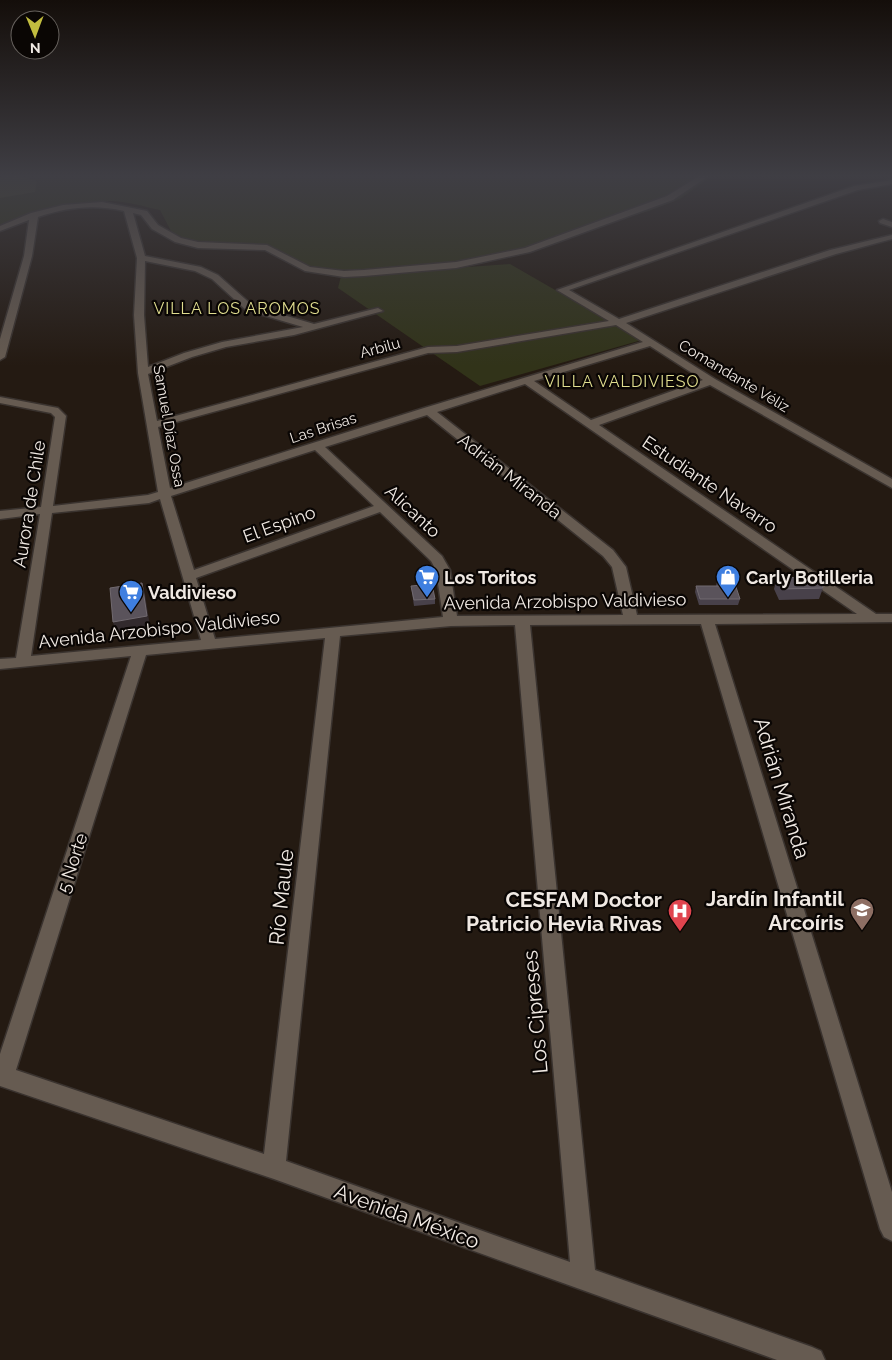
<svg xmlns="http://www.w3.org/2000/svg" width="892" height="1360" font-family="Raleway,sans-serif">
<style>
.green{fill:#313319}
.forest{fill:#464827}
.lines{fill:none;stroke-linecap:round;stroke-linejoin:round}
.minor-casing{stroke:#3a332f;stroke-width:3}
.minor{fill:#665b51;fill-rule:evenodd}
.wall{fill:#48414a}
.shaded-wall{fill:#322a2d}
.building{fill:#5a535b;stroke:#716a70}
.labels{text-anchor:middle;dominant-baseline:central;stroke-width:4.5;stroke-linejoin:round;paint-order:stroke}
.far-street-label{font-size:15px;fill:#f0e9e3;stroke:#0a0604}
.far-neighbourhood-label{font-size:16px;letter-spacing:1px;fill:#e0dd8f;stroke:#0a0604}
.street-label{font-size:18px;fill:#f0e9e3;stroke:#0a0604}
.poi-label{font-size:18px;font-weight:bold;fill:#f0e9e3;stroke:#0a0604;text-anchor:start}
.near-street-label{font-size:21px;fill:#f0e9e3;stroke:#0a0604}
.near-poi-label{font-size:21px;font-weight:bold;fill:#f0e9e3;stroke:#0a0604;text-anchor:end}
</style>
<rect width="100%" height="100%" fill="#241a12"/>
<path class="green" d="M0,175H713L680,199L649,211L501,254L450,263L342,272L311,268L267,245L191,241L172,233L160,210C142,206 124,200 106,201C69,202 35,216 0,227Z
M510,264L642,340L480,386L338,288L341,276Z"/>
<path class="forest" d="M16,175L37,181L35,192L0,198V177Z"/>
<g class="lines">
<defs>
<path id="minor" d="M701,175H710L673,200L530,252L456,268L364,276L344,277L305,271L265,250L198,248L175,242L152,229L141,215L133,213L145,256L201,267L218,275L253,306L314,324L378,308L383,311L294,335L226,347L192,357L148,374L157,421L428,347L457,346L609,321L557,290L854,186L892,180V184L858,190L569,290L619,319L830,250L892,235V239L836,254L626,323L715,379L892,479V488L710,385L599,425L876,614H892V622L715,624L892,1192V1241L884,1237L880,1229L701,624L530,625L595,1270L812,1347L821,1351L825,1360H777L274,1179L0,1086V1054L131,656L0,669V659L16,658L40,514L0,519V511L41,507L55,417L51,413L0,403V397L58,408L66,416L53,506L148,495L158,492L138,373L134,315L137,258L124,211C94,204 67,207 38,217L32,256L5,357L0,360V339L24,256L29,220L0,231V226L31,213L63,205L102,202L147,211L158,225L181,238L198,242L267,245L310,267L344,271L364,270L456,262L525,248L667,196ZM145,261L195,271L212,279L246,310L303,327L222,342L184,353L148,367L144,315ZM616,325L643,342L424,408L170,488L158,427L428,353L457,352ZM650,346L703,380L591,420L534,381ZM525,384L857,614L637,615L626,567L613,550L437,412ZM427,415L603,556L612,567L623,615L457,616L450,570L442,556L325,447ZM315,450L374,506L194,570L171,496ZM160,499L201,640L31,656L52,513L149,503ZM380,512L431,561L436,570L443,617L215,639L196,578ZM515,625L570,1262L286,1161L340,636L451,626ZM325,638L264,1154L16,1070L146,655Z
M883,219L892,222V227L880,223L879,221Z"/>
</defs>
<use href="#minor" class="minor-casing"/>
<use href="#minor" class="minor"/>
</g>
<path class="wall" d="M777,578L823,588L819,599L779,600L774,589Z
M717,581L740,599L738,605H699L695,592L696,586H716Z
M411,586L435,599V604L414,606Z"/>
<path class="shaded-wall" d="M142,583L145,594L150,627L116,633L113,622Z"/>
<path class="building" d="M818,577L823,588L782,589L777,578Z
M717,581H734L740,599H700L696,586H719Z
M142,583L147,616L113,622L110,588Z
M432,584L435,599L414,600L411,586Z"/>
<linearGradient id="sky" x2="0" y2="1"><stop stop-color="#140e0a"/><stop offset="0.48" stop-color="#3f3e44"/><stop offset="1" stop-color="#3f3e44" stop-opacity="0"/></linearGradient>
<rect width="892" height="366" fill="url(#sky)"/>
<defs>
<symbol id="supermarket-pin" viewBox="-11 -11 22 30"><path d="M0 17L-7.5 6A9.5 9.5 0 1 1 7.5 6Z" fill="#3f7fe0" stroke="#0a0604"/><path d="M-6-5.5h2.5l.6 2H6L4.5 2H-2.5L-4.4-4H-6ZM-1.5 3.2a1.3 1.3 0 1 0 .1 0ZM3 3.2a1.3 1.3 0 1 0 .1 0Z" fill="#fff"/></symbol>
<symbol id="shop-pin" viewBox="-11 -11 22 30"><path d="M0 17L-7.5 6A9.5 9.5 0 1 1 7.5 6Z" fill="#3f7fe0" stroke="#0a0604"/><path d="M-5-2.5h2.3a2.7 3.5 0 0 1 5.4 0H5L5.5 6h-11ZM-1.5-2.5h3a1.5 2.3 0 0 0-3 0Z" fill="#fff"/></symbol>
<symbol id="school-pin" viewBox="-11 -11 22 30"><path d="M0 17L-7.5 6A9.5 9.5 0 1 1 7.5 6Z" fill="#8d6e63" stroke="#0a0604"/><path d="M0-5L7-2L0 1L-7-2ZM-4 1L0 2.5L4 1V4Q0 6-4 4Z" fill="#fff"/></symbol>
<symbol id="hospital-pin" viewBox="-11 -11 22 30"><path d="M0 17L-7.5 6A9.5 9.5 0 1 1 7.5 6Z" fill="#e0444e" stroke="#0a0604"/><path d="M-5-5h3v3.5h4V-5h3V5h-3V1.5h-4V5h-3Z" fill="#fff"/></symbol>
</defs>
<g fill-rule="evenodd">
<use href="#supermarket-pin" x="413" y="563" width="28" height="38"/>
<use href="#shop-pin" x="714" y="563" width="28" height="38"/>
<use href="#supermarket-pin" x="117" y="578" width="28" height="38"/>
<use href="#school-pin" x="848" y="896" width="28" height="38"/>
<use href="#hospital-pin" x="666" y="897" width="28" height="38"/>
</g>
<g class="labels">
<g class="far-street-label">
<text transform="translate(380 348) rotate(-15)">Arbilu</text>
<text transform="translate(734 376) rotate(31)">Comandante Véliz</text>
<text transform="translate(169 426) rotate(80)">Samuel Díaz Ossa</text>
<text transform="translate(323 428) rotate(-18)">Las Brisas</text>
</g>
<g class="far-neighbourhood-label">
<text x="237" y="308">VILLA LOS AROMOS</text>
<text x="622" y="381">VILLA VALDIVIESO</text>
</g>
<g class="street-label">
<text transform="translate(510 476) rotate(38)">Adrián Miranda</text>
<text transform="translate(710 484) rotate(34)">Estudiante Navarro</text>
<text transform="translate(29 504) rotate(-81)">Aurora de Chile</text>
<text transform="translate(413 511) rotate(43)">Alicanto</text>
<text transform="translate(279 524) rotate(-20)">El Espino</text>
<text transform="translate(565 601) rotate(-1)">Avenida Arzobispo Valdivieso</text>
<text transform="translate(159 629) rotate(-6)">Avenida Arzobispo Valdivieso</text>
<text transform="translate(72 863) rotate(-72)">5 Norte</text>
</g>
<g class="poi-label">
<text x="444" y="577">Los Toritos</text>
<text x="746" y="577">Carly Botilleria</text>
<text x="148" y="592">Valdivieso</text>
</g>
<g class="near-street-label">
<text transform="translate(782 788) rotate(73)">Adrián Miranda</text>
<text transform="translate(281 897) rotate(-84)">Río Maule</text>
<text transform="translate(535 1012) rotate(-95)">Los Cipreses</text>
<text transform="translate(407 1216) rotate(20)">Avenida México</text>
</g>
<g class="near-poi-label">
<text x="844" y="898">Jardín Infantil<tspan x="844" dy="24">Arcoíris</tspan></text>
<text x="662" y="899">CESFAM Doctor<tspan x="662" dy="24">Patricio Hevia Rivas</tspan></text>
</g>
</g>
<g transform="translate(35 35) rotate(179)"><circle r="24" fill="#0a0604" stroke="#66615d"/>
<path d="M0-4L9 19L0 12L-9 19Z" fill="#c2bd3f"/>
<text y="-8" font-size="14" font-weight="bold" text-anchor="middle" fill="#f0e9e3">N</text>
</g>
</svg>
